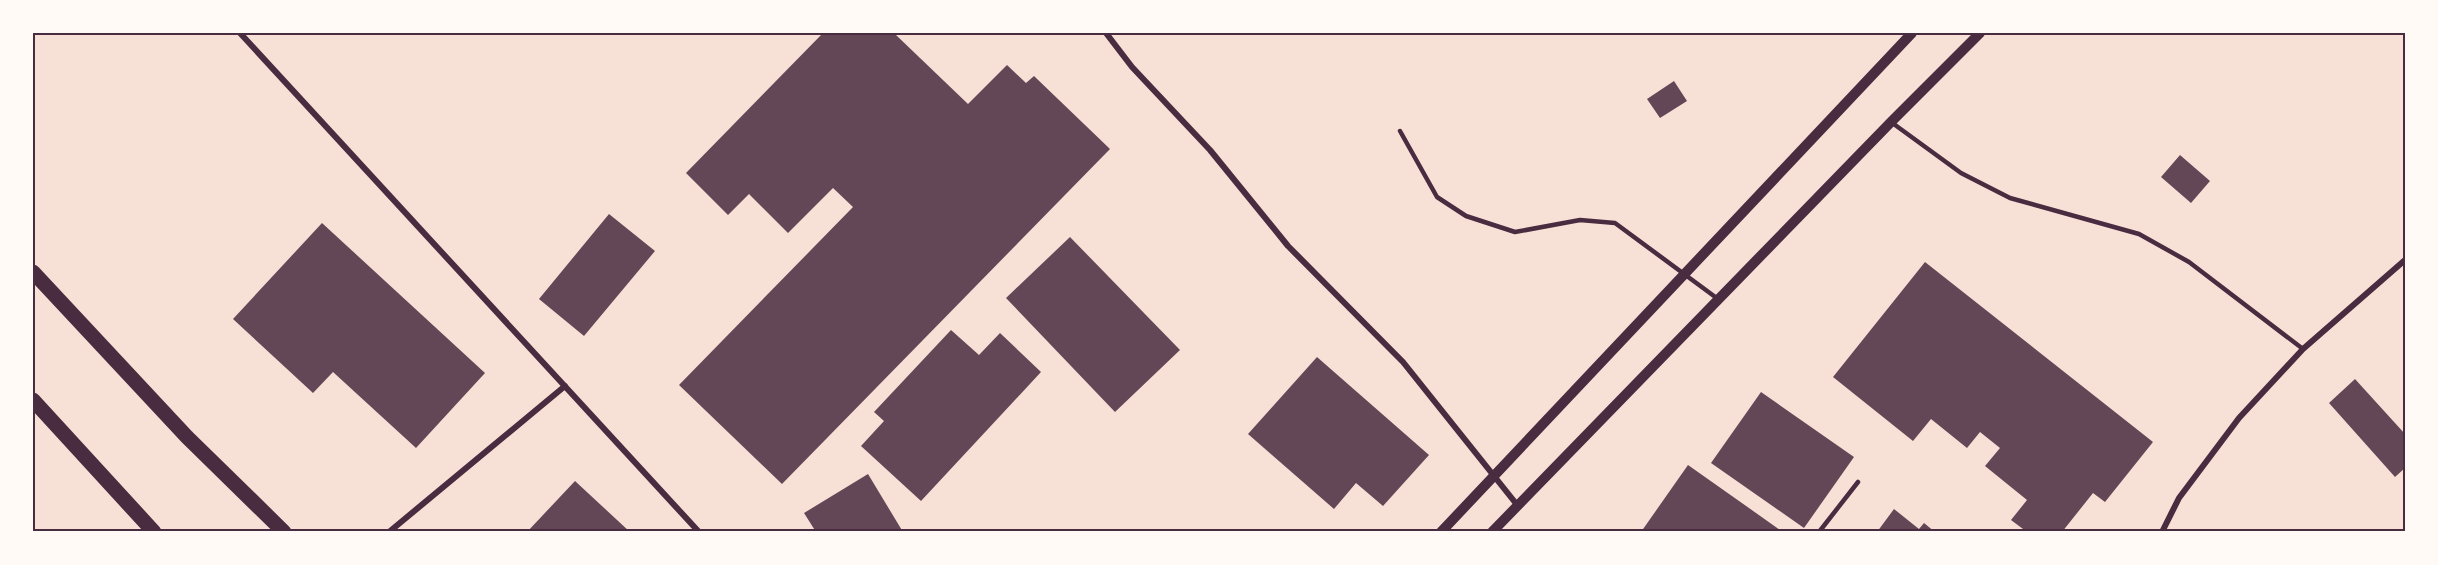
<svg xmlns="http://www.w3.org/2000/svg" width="2438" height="565" font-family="'IBM Plex Serif',serif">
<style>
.building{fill:#644757}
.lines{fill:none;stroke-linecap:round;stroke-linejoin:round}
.service{stroke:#4a2c40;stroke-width:4.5}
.minor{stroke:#4a2c40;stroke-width:6}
.tertiary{stroke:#4a2c40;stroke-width:10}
.primary{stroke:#4a2c40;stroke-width:15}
.neatline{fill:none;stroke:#4a2c40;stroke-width:2}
</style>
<rect width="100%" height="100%" fill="#f7e1d7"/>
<path class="building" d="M823,33H898L896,35L968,104L1007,65L1026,83L1034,76L1110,149L782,484L679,385L853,207L833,188L788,233L749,194L728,215L686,173Z
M1674,81L1687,101L1660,118L1647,99Z
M2180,155L2210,181L2191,203L2161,177Z
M609,214L655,251L584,336L539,299Z
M322,223L485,373L416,448L333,372L313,393L233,319Z
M1070,237L1180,350L1115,412L1006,298Z
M1925,262L2153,442L2105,502L2093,493L2062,532H2027L2011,520L2027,500L1985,466L2000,448L1980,432L1967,448L1931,419L1913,441L1833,377Z
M951,330L979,355L1000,333L1041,372L921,501L861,446L884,421L874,412Z
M1317,357L1429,455L1383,506L1356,483L1334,509L1248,434Z
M2355,379L2405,434V468L2395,477L2329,403Z
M1761,392L1854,457L1804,528L1711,463Z
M1688,465L1783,532H1641Z
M868,474L903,532H816L804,513Z
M575,481L630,532H527Z
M1894,509L1919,529L1924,523L1935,532H1877Z"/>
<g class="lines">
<path class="service" d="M1891,122L1961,173L2010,198L2139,234L2189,262L2303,349
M1400,131L1437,197L1466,216L1515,232L1580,220L1615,223L1718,299
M1819,532L1858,482"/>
<path class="minor" d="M240,33L699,532
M1106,33L1132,67L1210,150L1288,246L1403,362L1518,506
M389,532L565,386
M2162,532L2179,498L2239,418L2303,349L2405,260"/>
<path class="tertiary" d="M1441,532L1912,33
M1492,532L1891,122L1980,33"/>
<path class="primary" d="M33,272L187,437L284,532
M33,400L154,532"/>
</g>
<rect width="2438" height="565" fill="none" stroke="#fffaf5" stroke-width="69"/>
<rect x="34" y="34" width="2370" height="496" class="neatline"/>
</svg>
